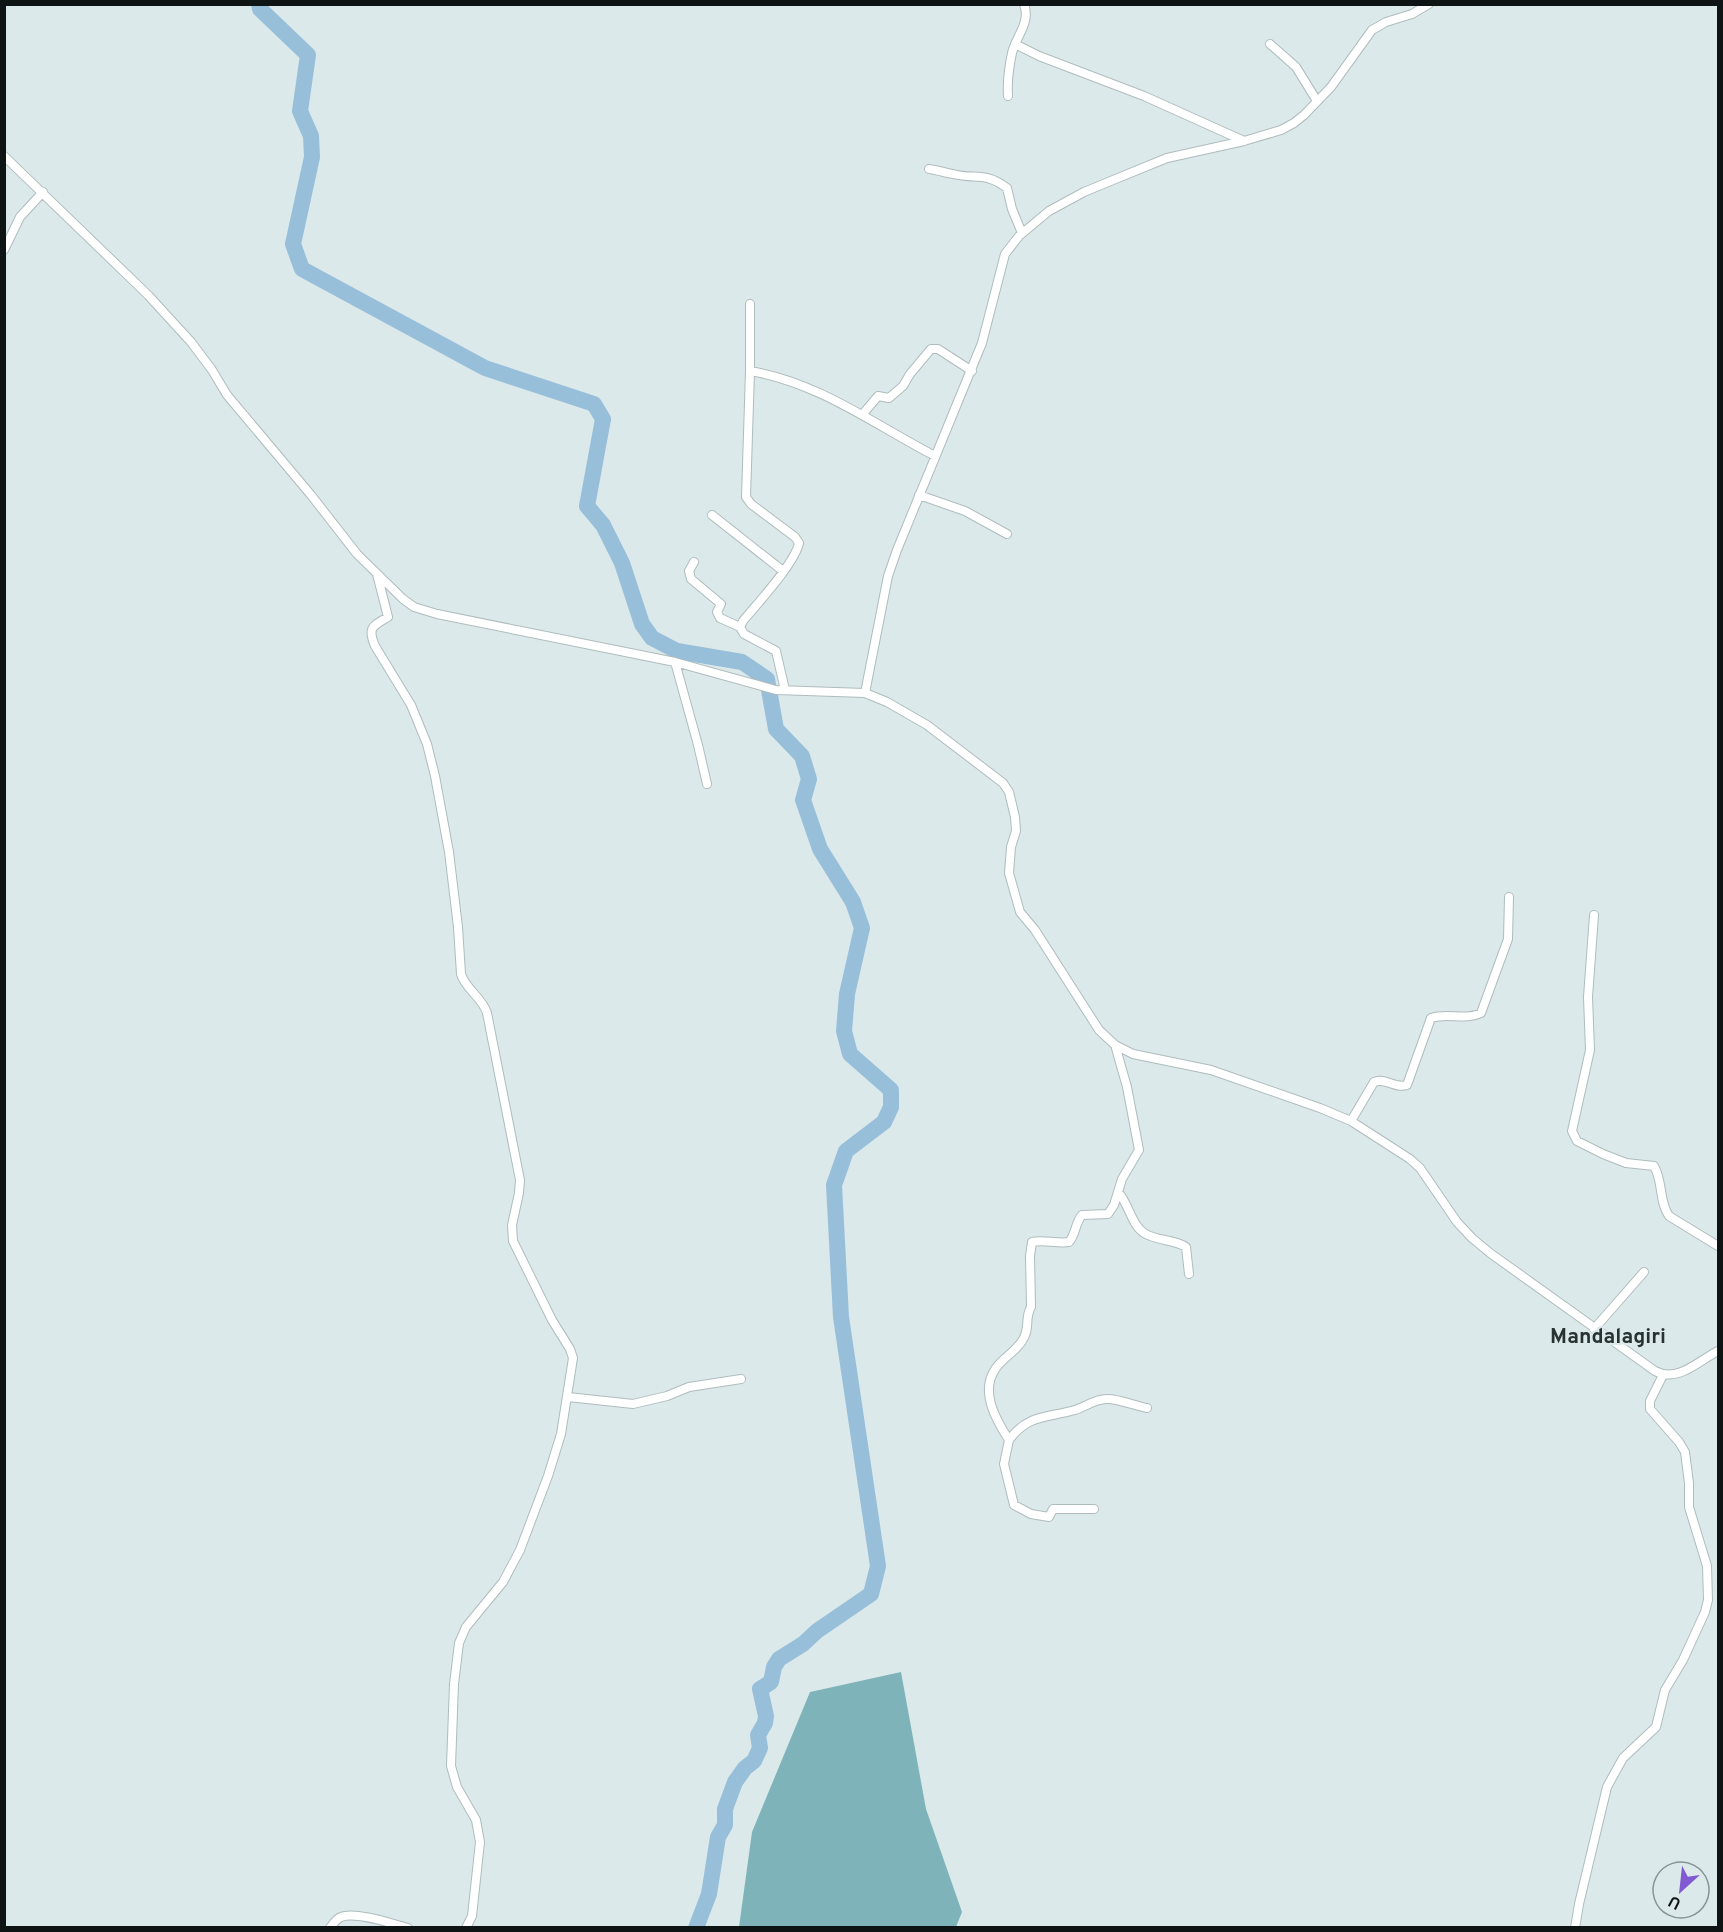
<svg xmlns="http://www.w3.org/2000/svg" width="1723" height="1932" font-family="Overpass,sans-serif">
<style>
.forest{fill:#7eb4b9}
.lines{fill:none;stroke-linecap:round;stroke-linejoin:round}
.river{stroke:#98bfda;stroke-width:16}
.street-casing{stroke:#afbcbd;stroke-width:10}
.street{stroke:#fff;stroke-width:8}
.labels{text-anchor:middle;dominant-baseline:central;stroke-width:4.5;stroke-linejoin:round;paint-order:stroke}
.quarter-label{font-size:21px;font-weight:bold;fill:#283233;stroke:#dce9ea}
</style>
<rect width="100%" height="100%" fill="#dce9ea"/>
<path class="forest" d="M901,1672L926,1809L962,1912L956,1927H739L752,1832L810,1692Z"/>
<g class="lines">
<path class="river" d="M259,4L260,9L308,55L300,111L311,136L312,157L293,244L302,269L485,368L594,404L603,419L587,506L603,525L622,563L642,624L652,638L677,651L742,662L767,679L776,729L802,756L809,779L803,800L820,849L853,902L862,928L847,994L844,1031L850,1054L891,1090V1107L884,1122L846,1151L834,1185L841,1317L878,1566L871,1594L817,1631L803,1644L779,1659L774,1667L771,1682L760,1689L766,1716L765,1723L758,1735L760,1748L754,1761L745,1768L735,1782L725,1809V1825L718,1837L709,1894L696,1928"/>
<defs>
<path id="street" d="M1015,44L1039,56L1144,96L1244,141
M1270,44L1296,67L1317,101
M1008,96C1007,81 1009,67 1012,53C1016,36 1031,23 1024,4
M4,156L148,295L191,342L212,370L227,395L311,495L357,554L403,599L414,607L437,614L675,662L776,690L865,693L887,702L927,725L1003,783L1009,792L1015,817L1016,831L1011,847L1009,873L1020,912L1035,930L1099,1030L1115,1045L1133,1054L1211,1070L1320,1108L1351,1121L1410,1159L1420,1168L1457,1222L1472,1238L1490,1253L1655,1371C1678,1383 1698,1361 1718,1351
M929,169C938,170 945,173 953,174C976,180 984,171 1007,188L1012,209L1022,233
M4,250L20,217L43,192
M750,304V371L746,497L751,504L795,537L799,543C795,563 757,604 743,621L740,627L744,634L776,651L785,690
M750,371C818,382 875,425 935,456
M862,415L878,396L889,398L903,386L910,374L931,349H938L972,371
M919,495L965,511L1007,534
M712,515L783,571
M694,562L689,571L691,579L721,604L717,612L720,618L740,627
M377,574L388,617C373,626 367,627 375,646L411,705L427,744L435,776L449,852L458,927L461,974C466,990 482,997 487,1013L520,1180L519,1193L512,1225L513,1241L552,1320L570,1349L573,1358L561,1434L548,1476L520,1550L503,1582L466,1627L459,1643L454,1684L451,1766L457,1787L476,1820L480,1842L472,1916L466,1928
M675,662L698,745L707,784
M865,693L888,576L897,550L982,343L1005,254L1019,236L1049,211L1084,192L1118,178L1167,158L1244,141L1281,130L1294,123L1304,115L1331,87L1372,30L1386,22L1412,14L1429,4
M1594,915L1588,997L1590,1050L1572,1131L1577,1141L1603,1154L1626,1163L1654,1166C1663,1181 1659,1202 1669,1216L1718,1246
M1351,1121L1374,1082C1385,1077 1395,1089 1407,1085L1431,1018C1449,1012 1464,1021 1481,1013L1508,939L1509,897
M1118,1192C1129,1204 1131,1224 1144,1233C1156,1241 1174,1239 1186,1247L1189,1274
M1594,1329L1644,1272
M568,1397L633,1404L667,1396L689,1387L741,1379
M1009,1440C1028,1414 1047,1418 1075,1410C1084,1407 1096,1399 1106,1399C1116,1398 1136,1406 1147,1408
M1094,1509H1053L1049,1517L1031,1514L1014,1505L1004,1464L1009,1440C996,1420 979,1391 996,1368C1003,1358 1015,1352 1022,1341C1031,1328 1024,1319 1031,1307L1030,1256L1032,1242C1044,1239 1056,1244 1069,1242C1076,1234 1075,1223 1082,1215L1108,1214L1114,1205L1122,1179L1139,1150L1127,1087L1115,1045
M330,1928C333,1924 336,1919 341,1917C355,1911 393,1924 408,1928
M1575,1928L1579,1904L1607,1787L1623,1758L1656,1727L1665,1690L1683,1660L1705,1612L1708,1600L1707,1566L1689,1507V1483L1685,1452L1679,1442L1650,1409V1401L1663,1375"/>
</defs>
<use href="#street" class="street-casing"/>
<use href="#street" class="street"/>
</g>
<g class="labels">
<g class="quarter-label">
<text x="1608" y="1337">Mandalagiri</text>
</g>
</g>
<rect width="1723" height="1932" fill="none" stroke="#0e1313" stroke-width="12"/>
<g transform="translate(1681 1890) rotate(207)"><circle r="28" fill="#dce9ea" stroke="#8a9394" stroke-width="1.5"/>
<path d="M0-4.5L10 22L0 15L-10 22Z" fill="#8059d3"/>
<text y="-9" font-size="16" font-weight="bold" text-anchor="middle" fill="#0e1313">U</text>
</g>
</svg>
